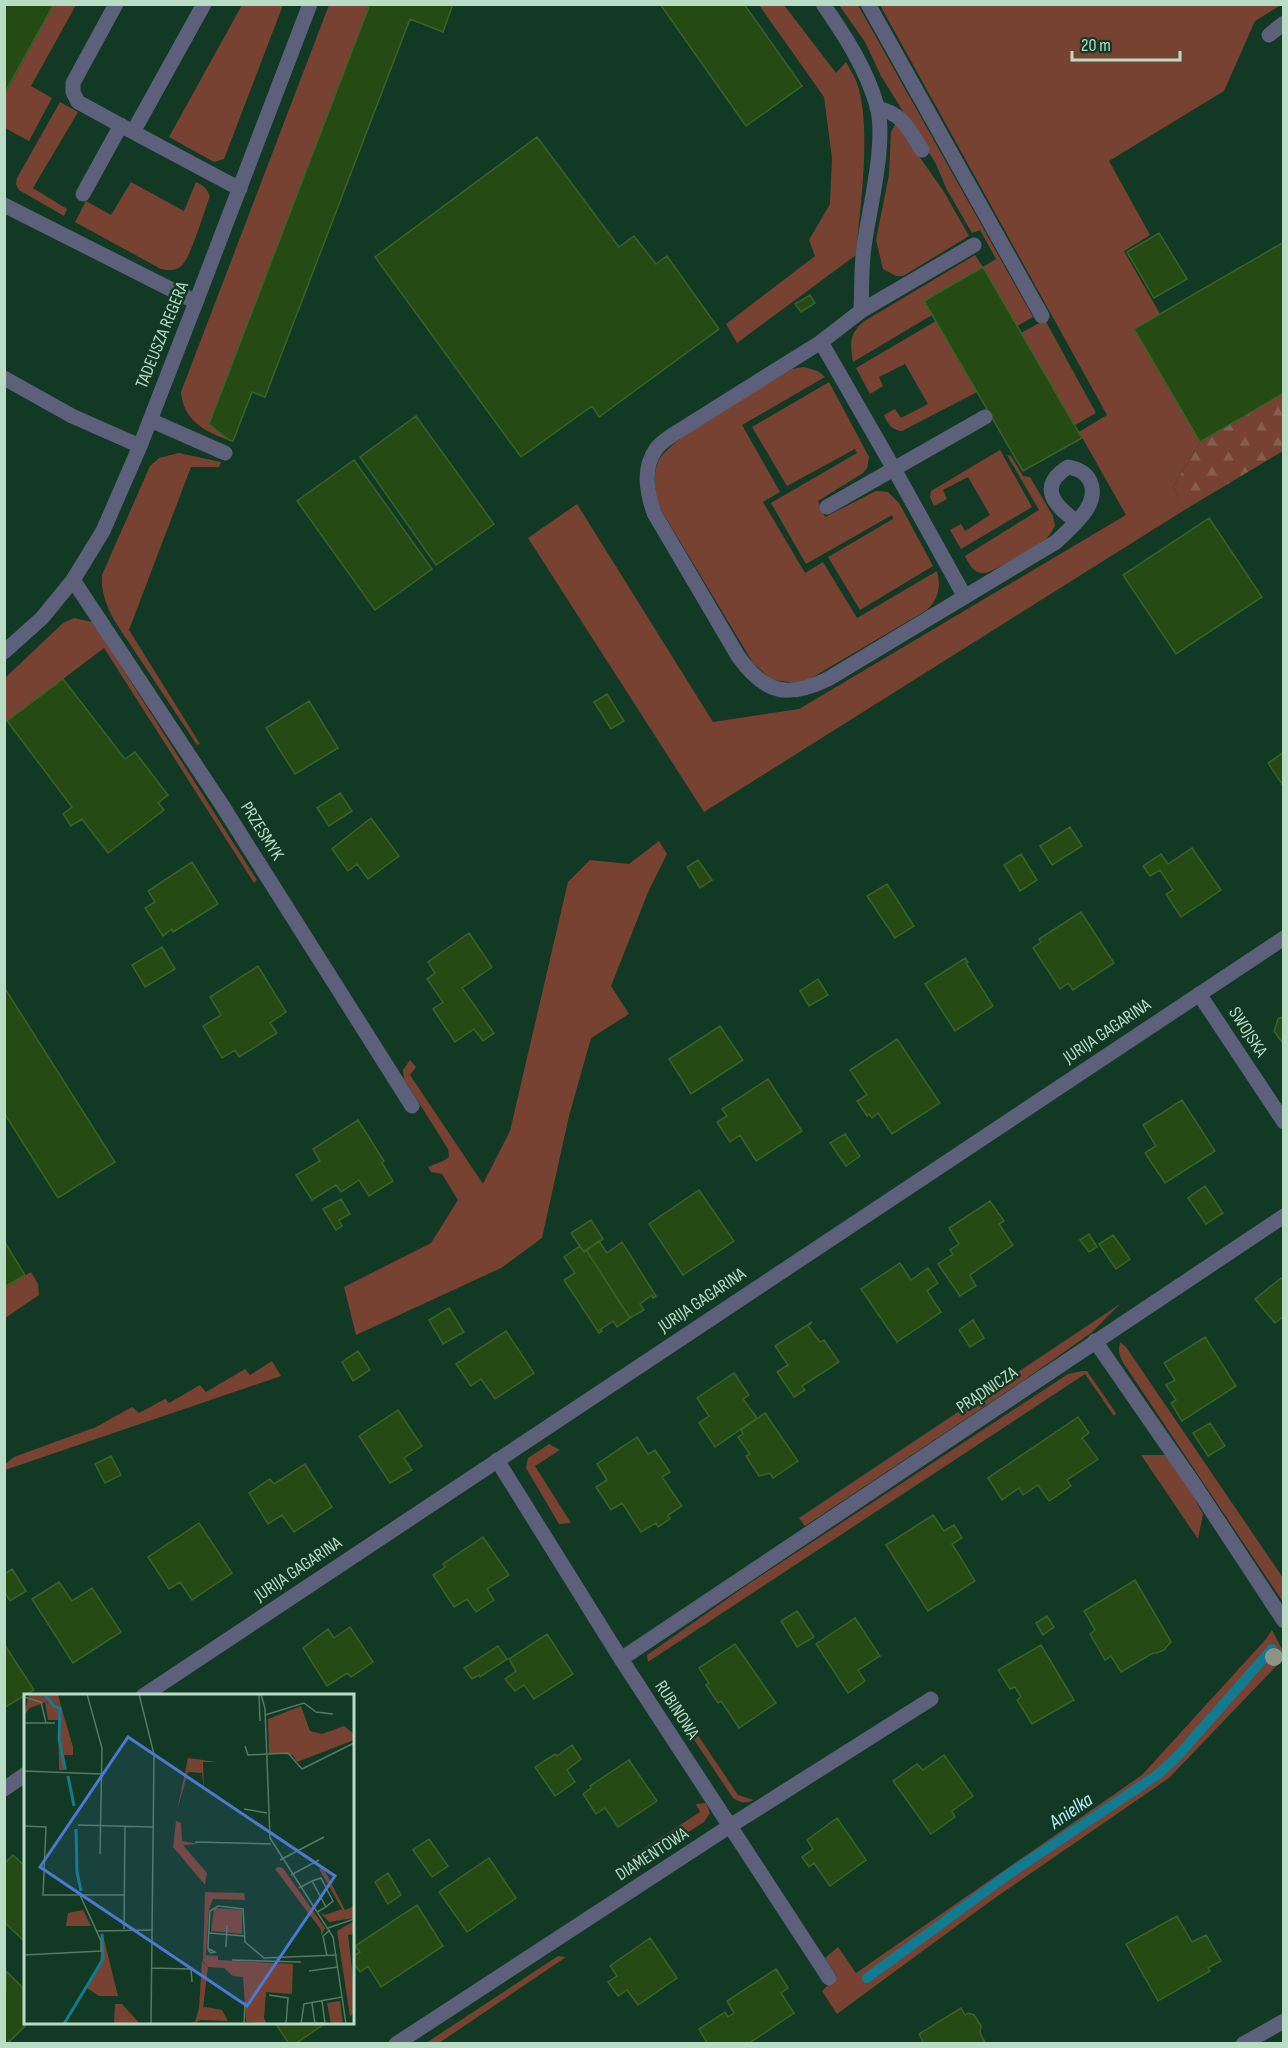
<svg xmlns="http://www.w3.org/2000/svg" width="1288" height="2048" font-family="'Sofia Sans Condensed',sans-serif">
<style>
.grass{fill:#784232}
.forest{fill:url(#forest-firs)}
.lines{fill:none;stroke-linecap:round;stroke-linejoin:round}
.stream{stroke:#107b91;stroke-width:10}
.building{fill:#264a14;stroke:#3b6229;stroke-width:1.5}
.lane{stroke:#5c607b;stroke-width:15}
.street{stroke:#5c607b;stroke-width:15}
.tree{fill:#8f9386}
.labels{text-anchor:middle;dominant-baseline:central;stroke-width:5;stroke-linejoin:round;paint-order:stroke}
.street-label{font-size:18px;fill:#b9dcc5;stroke:#123924}
.water-label{font-size:20px;font-style:italic;fill:#b8eefd;stroke:#123924}
.inset-river{fill:none;stroke:#107b91;stroke-width:3}
.inset-road{fill:none;stroke:#557a64;stroke-width:1.5}
.view{fill:#4c79d2;fill-opacity:0.15;stroke:#4c79d2;stroke-width:3}
.inset-edge{fill:none;stroke:#b9dcc5;stroke-width:3}
</style>
<defs>
<pattern id="forest-firs" width="22" height="20" patternUnits="userSpaceOnUse" patternTransform="scale(1.5)"><rect width="22" height="20" fill="#784232"/><path d="M5 1l3.5 6h-7zM16 11l3.5 6h-7z" fill="#895d4e"/></pattern>
</defs>
<rect width="100%" height="100%" fill="#123924"/>
<path class="grass" d="M54,5H76L31,86L52,98L29,141L5,128V94Z
M242,5H283L224,159L214,162L169,137Z
M329,5H370L209,424L229,440C205,432 183,420 181,392Z
M759,5H784L836,73L846,62C850,69 854,76 857,83C872,128 860,207 856,255L737,343L726,324L815,256L809,240L830,204L832,158L824,97Z
M839,5H858L1033,317L1017,326L982,267L925,301L932,315L853,362C850,345 849,334 863,322L975,255L983,267L996,259L980,230L972,233L947,190L936,164L881,76L865,42Z
M880,5H1281L1255,21L1224,91L1109,161L1150,235L1124,251L1160,314L1200,442L1173,487L1186,509L704,812L528,538L577,504L713,722L799,709L1126,515L1079,432L1107,415Z
M60,102L78,112L33,188L67,209L64,216L19,190L16,184L17,178Z
M896,123L944,192L969,236L903,276H896L883,269L876,240L889,175L891,132Z
M131,182L184,211L196,182C203,185 207,189 210,196C205,209 191,256 183,264C177,271 170,271 161,269L75,222L86,201L111,215Z
M1045,320L1096,413L1075,425L1021,333Z
M936,321L977,392L902,431C891,430 888,424 884,415L895,409L901,418L928,404L905,364L879,377L883,386L870,394L856,368Z
M804,367L818,371L825,377L742,425L780,492L763,502L805,573L823,562L857,618L937,571C941,587 939,598 927,610L808,680L797,683L772,680L753,663L660,508C655,493 652,477 658,462C669,437 765,386 792,369Z
M829,382L869,457L867,468L863,473L818,501L825,517L876,491L888,492L899,503L933,566L860,610L828,557L893,519L892,515L806,564L771,503L857,453L855,449L787,486L752,427Z
M1000,450L1032,507L961,549L950,530L961,524L965,531L990,515L968,477L943,490L947,499L934,506L930,497L931,491Z
M179,453L221,462L219,467H191L129,630L200,744L197,745L114,620C106,604 101,593 102,575L150,466L159,458Z
M1007,455L1011,456L1023,476L1030,477L1053,516L1055,526C1052,531 1050,535 1047,538C1040,545 993,572 985,573C974,574 969,564 965,556L1039,510Z
M74,618L92,622L96,627L257,880L254,883L104,648L5,723V678L63,623Z
M659,841L667,854L649,890L611,986L629,1014L591,1038L569,1116L542,1238L501,1268L356,1335L344,1287L431,1243L458,1200L442,1174L431,1172L428,1167L443,1161L449,1157L448,1149L404,1079L403,1070L410,1060L416,1067L410,1075L483,1184L510,1131L568,882L590,860L629,864Z
M31,1272L38,1284L39,1295L5,1318V1287Z
M1120,1304L1091,1333L1020,1383L805,1526L799,1518Z
M1120,1342L1126,1347L1283,1578V1602L1124,1364C1119,1356 1118,1351 1120,1342Z
M272,1361L281,1376L5,1470V1464L14,1457L96,1427L132,1407L139,1413L165,1399L169,1403L200,1385L206,1392L245,1369L250,1375Z
M1082,1371H1087L1116,1413L1114,1416L1085,1374L648,1662L647,1655L750,1583L1068,1374Z
M549,1444L560,1450L535,1466L571,1523L559,1524L526,1468L528,1458Z
M1141,1455H1165L1186,1483L1203,1514L1198,1539Z
M1272,1630L1283,1651V1659L1169,1778L992,1900L837,2014L822,1991L837,1976L825,1958L838,1947L856,1973L1142,1775L1266,1639Z
M693,1728L738,1795L754,1800C745,1804 741,1803 733,1798L689,1732Z
M706,1803L710,1813L704,1822L637,1865L629,1858L700,1812L696,1804Z
M558,1956L566,1957L439,2043H426Z"/>
<path class="forest" d="M1283,393V451L1186,509L1173,487L1200,442Z"/>
<g class="lines">
<path class="stream" d="M867,1978L1009,1874L1157,1775L1175,1759L1272,1649"/>
</g>
<path class="building" d="M4,4H54L4,94Z
M370,4H453L443,32L410,19L265,397L252,392L233,441L229,440L209,424Z
M660,4H744L802,86L746,126Z
M537,137L619,247L634,236L656,264L667,256L719,329L599,417L592,406L521,457L375,257Z
M1159,233L1187,279L1154,298L1127,252Z
M1284,242V393L1200,442L1134,329Z
M983,267L1082,438L1023,471L924,301Z
M810,295L815,303L801,312L795,304Z
M416,416L494,524L436,565L360,457Z
M354,460L432,569L375,610L297,501Z
M1209,518L1262,597L1176,654L1123,575Z
M63,679L125,759L135,752L168,795L158,803L164,810L108,853L82,819L71,826L63,814L72,807L7,721Z
M607,694L624,721L611,729L594,702Z
M309,701L338,748L295,774L266,728Z
M1284,752V787L1268,763Z
M340,793L352,811L329,826L317,808Z
M371,818L399,856L368,879L357,864L348,871L332,849Z
M1070,827L1082,846L1052,865L1040,846Z
M1192,848L1221,890L1181,917L1166,894L1173,890L1160,870L1150,876L1143,866L1161,854L1168,864Z
M1021,854L1037,880L1020,891L1004,865Z
M698,860L712,880L700,888L687,867Z
M192,862L218,904L173,932L172,929L163,936L145,908L155,902L148,891Z
M887,884L914,926L895,938L867,896Z
M1081,912L1114,963L1073,990L1068,983L1060,989L1033,948L1041,942L1039,939Z
M469,933L492,967L462,988L494,1033L483,1041L474,1029L455,1042L433,1009L443,1002L427,979L435,973L428,962Z
M162,947L175,969L145,987L132,965Z
M965,958L968,962L966,963L993,1006L955,1031L925,984Z
M258,966L286,1012L270,1023L277,1033L239,1057L235,1050L222,1058L203,1026L221,1015L210,997Z
M818,979L828,995L809,1006L800,991Z
M4,987L115,1162L58,1198L4,1113Z
M1284,1016V1045L1274,1031L1278,1019Z
M720,1026L743,1060L691,1094L669,1059Z
M897,1039L940,1103L892,1134L878,1113L872,1118L869,1114L867,1116L857,1101L867,1095L850,1070Z
M768,1079L802,1131L756,1161L740,1135L730,1142L717,1122L727,1116L722,1109Z
M1182,1100L1215,1151L1165,1183L1145,1153L1156,1146L1143,1125Z
M358,1120L384,1161L382,1163L393,1181L369,1196L359,1180L341,1192L336,1185L312,1200L296,1175L320,1161L313,1149Z
M845,1134L860,1156L846,1166L830,1143Z
M1205,1186L1223,1213L1206,1224L1188,1198Z
M699,1190L734,1241L683,1275L649,1224Z
M341,1199L350,1214L339,1220L342,1226L336,1230L323,1209Z
M990,1201L1004,1221L999,1224L1013,1245L970,1275L976,1286L960,1296L938,1264L953,1254L950,1250L959,1244L949,1228Z
M591,1220L603,1239L584,1252L571,1233Z
M1089,1234L1097,1247L1089,1252L1080,1240Z
M1113,1235L1130,1259L1116,1269L1099,1244Z
M4,1241L25,1275L4,1287Z
M599,1241L607,1253L622,1242L656,1296L653,1298L652,1295L640,1304L644,1310L630,1318L586,1250Z
M580,1246L584,1252L586,1250L630,1318L617,1327L613,1321L600,1330L602,1331L599,1333L564,1280L575,1273L564,1257Z
M900,1263L911,1280L928,1268L938,1283L927,1291L941,1312L897,1342L861,1289Z
M1281,1278L1284,1281V1316L1275,1323L1255,1299Z
M449,1308L464,1332L443,1344L429,1320Z
M973,1320L984,1338L970,1347L959,1330Z
M812,1322L808,1326L820,1342L824,1340L839,1362L802,1386L805,1390L794,1397L777,1372L788,1365L775,1346Z
M506,1331L534,1373L495,1399L481,1379L471,1386L456,1364Z
M1205,1337L1236,1386L1182,1421L1171,1403L1176,1400L1166,1385L1175,1380L1164,1363Z
M358,1351L370,1370L353,1381L342,1362Z
M734,1373L749,1395L743,1399L757,1418L715,1447L699,1423L709,1416L697,1398Z
M398,1410L422,1446L404,1458L412,1470L390,1483L359,1436Z
M765,1413L798,1461L773,1478L770,1473L759,1476L746,1456L750,1454L738,1437L743,1434L741,1430Z
M1078,1417L1089,1433L1082,1438L1098,1459L1067,1480L1071,1486L1049,1501L1038,1485L1023,1495L1019,1488L1002,1500L988,1478Z
M1210,1423L1225,1446L1208,1456L1193,1433Z
M637,1437L648,1454L655,1450L670,1472L662,1477L682,1506L668,1515L670,1519L658,1527L656,1523L641,1532L622,1503L611,1510L596,1487L607,1480L597,1464Z
M111,1456L121,1475L105,1483L95,1464Z
M305,1464L332,1507L294,1532L282,1515L268,1524L249,1493L270,1479L274,1484Z
M933,1515L944,1531L954,1525L962,1538L952,1544L975,1581L928,1611L886,1545Z
M199,1523L232,1573L192,1600L180,1582L169,1589L148,1557Z
M483,1537L509,1575L487,1589L494,1600L476,1612L467,1599L454,1607L433,1575L445,1567L443,1564Z
M12,1569L26,1591L10,1601L4,1591V1574Z
M1135,1580L1171,1642L1164,1650L1157,1653H1153L1121,1672L1111,1656L1105,1660L1090,1634L1095,1630L1084,1611Z
M59,1582L72,1601L92,1588L121,1632L73,1663L32,1599Z
M797,1611L814,1637L797,1647L781,1621Z
M1047,1616L1054,1627L1043,1635L1036,1623Z
M855,1618L880,1656L858,1670L865,1681L848,1693L816,1644Z
M350,1627L373,1662L351,1677L347,1673L327,1686L303,1648L328,1629L334,1638Z
M547,1634L573,1674L534,1699L524,1685L515,1691L505,1679L516,1671L509,1659Z
M4,1644L34,1690L4,1708Z
M735,1644L776,1703L739,1728L721,1701L718,1703L706,1685L709,1683L699,1668Z
M1041,1645L1074,1700L1032,1724L1017,1700L1021,1697L1015,1687L1010,1689L998,1670Z
M498,1646L507,1659L480,1677L479,1675L472,1679L464,1668Z
M572,1745L581,1759L567,1770L575,1782L555,1796L535,1767L555,1754L557,1756Z
M944,1755L973,1796L952,1811L955,1817L931,1834L893,1781L917,1764L923,1770Z
M629,1760L657,1801L618,1827L605,1808L596,1814L583,1794L591,1788L590,1786Z
M837,1818L866,1860L830,1886L814,1863L809,1867L802,1857L813,1849L807,1840Z
M429,1839L448,1866L432,1877L413,1850Z
M13,1855L26,1867V1943L4,1922V1864Z
M489,1858L516,1898L467,1932L439,1892Z
M388,1873L401,1895L388,1904L375,1882Z
M417,1905L443,1946L381,1987L368,1966L360,1972L352,1961V1957L360,1952L355,1946Z
M1177,1916L1192,1942L1206,1935L1221,1961L1208,1968L1210,1971L1158,2001L1126,1944Z
M650,1938L677,1978L638,2005L627,1990L618,1996L608,1982L617,1976L610,1966Z
M776,1969L788,1988L781,1993L794,2013L748,2044H708L699,2029L725,2012L728,2017L734,2013L727,2001Z
M6,1971L26,1991V2022H29L7,2044H4Z
M961,2008L965,2015L968,2013L974,2015L981,2026L980,2033L986,2044H924L919,2034Z
M278,2022H327L295,2044H289L276,2024Z"/>
<g class="lines">
<path class="lane" d="M116,4L73,83V92L78,102L133,132
M204,4L133,132L240,189
M823,4C845,36 866,68 877,106C887,142 869,209 864,247C861,268 862,290 861,311L821,342L674,434C668,438 660,443 656,449C642,469 647,492 654,513L738,656C764,693 787,699 828,679L1056,542C1071,527 1101,505 1090,481C1085,471 1077,469 1068,467C1038,486 1053,505 1076,521
M868,4L1042,316
M1269,35L1284,23
M877,108C904,114 908,129 922,150
M83,194L121,125
M4,205L196,302
M861,311L974,245
M821,342L894,469L965,597
M4,378L72,416L140,446
M150,420L225,453
M827,507L985,417"/>
<path class="street" d="M73,580L220,802L412,1106
M4,652L42,618L73,580L103,531L140,446L196,302L310,4
M1199,994L1284,1122
M1095,1341L1194,1484L1284,1621
M497,1460L621,1659L829,1978
M621,1659L1284,1216
M143,1696L1284,938
M4,1789L26,1774
M396,2044L730,1826L931,1699
M1243,2044L1284,2021"/>
</g>
<circle class="tree" cx="1274" cy="1657" r="9"/>
<g class="labels">
<g class="street-label">
<text transform="translate(162 335) rotate(-68)">TADEUSZA REGERA</text>
<text transform="translate(262 831) rotate(58)">PRZESMYK</text>
<text transform="translate(1107 1031) rotate(-34)">JURIJA GAGARINA</text>
<text transform="translate(1248 1032) rotate(57)">SWOJSKA</text>
<text transform="translate(702 1300) rotate(-34)">JURIJA GAGARINA</text>
<text transform="translate(987 1390) rotate(-34)">PRĄDNICZA</text>
<text transform="translate(298 1569) rotate(-34)">JURIJA GAGARINA</text>
<text transform="translate(677 1710) rotate(57)">RUBINOWA</text>
<text transform="translate(652 1854) rotate(-33)">DIAMENTOWA</text>
</g>
<g class="water-label">
<text transform="translate(1071 1811) rotate(-34)">Anielka</text>
</g>
</g>
<g transform="translate(24 1694)">
<rect width="330" height="330" fill="#123924"/>
<path d="M25,7L30,13L37,12L49,53V61H40L43,76H35L34,26H24L21,9ZM277,12L286,37L298,40L320,32L330,40V46L273,68L269,61L245,59L244,25ZM164,64L193,68H179L180,99L178,79L164,78L153,117ZM152,127L157,129L158,147L175,150L159,151L183,179L181,191L149,153ZM254,173L259,174L301,234L297,242V236L251,175ZM299,173L321,216L330,212V224L305,228L296,218L301,221L318,215L295,175ZM181,198L220,199L221,206L189,205L185,215L182,261L194,262V266L269,270L268,300L242,298L240,324L243,330L222,328L219,283L209,282L200,274L184,273L179,267ZM190,214L218,216V240L187,237ZM59,216L67,232H42L44,219ZM330,227V240L324,241L330,293V318L326,323L313,237ZM78,237L94,302H75L63,294L38,330L76,270ZM316,307L319,330H307L303,309ZM91,310H98L116,330H90ZM182,313L198,316L204,327L176,326L169,330H160L171,328L175,314Z" fill="#784232"/>
<path d="M5,0H34L37,12L30,13L25,7L6,14L0,21ZM178,267L184,273L179,314H175Z" fill="#784232"/>
<path class="inset-river" d="M20,0L30,12L36,14L35,45L41,75M44,82L50,112M52,135L53,178L57,197M40,330L79,265L78,240"/>
<path class="inset-road" d="M63,0L78,54L76,160M115,0L130,60L127,330M237,0L241,15L246,144L309,243L322,330M235,1L236,27M0,3L17,8L22,29M241,21L280,9L292,18L309,20M0,29H31M221,52L224,61L264,59L278,75L330,49M0,77L77,80M220,115L243,119M54,131L129,133M0,132L22,133L19,201H101M171,148L247,150M256,166L300,143M267,181L295,166M288,187L297,184L309,207L302,213M275,194L288,187L302,213L293,218M304,234L330,225M100,235L101,132M72,237L129,236M185,239L220,242M202,253L203,231M185,255L191,258L187,259L185,257L184,254V252L186,217L194,212L219,215L221,248L240,264L313,261M0,261L77,257V247L56,201M303,262L299,242L306,236M208,266L277,268M128,274L167,275L168,288M285,277L314,273M245,301L264,304L262,330M288,309L291,330M277,329H301L298,307M220,330L221,308M277,330L280,310L318,303"/>
<path class="view" d="M104,43L311,182L223,312L16,173Z"/>
<rect width="330" height="330" class="inset-edge"/>
</g>
<rect width="1288" height="2048" fill="none" stroke="#b9dcc5" stroke-width="12"/>
<path d="M1072 51v9h108v-9" fill="none" stroke="#b9dcc5" stroke-width="3"/>
<text x="1081" y="51" font-size="18" fill="#b9dcc5" stroke="#123924" stroke-width="4.5" paint-order="stroke">20 m</text>
</svg>
